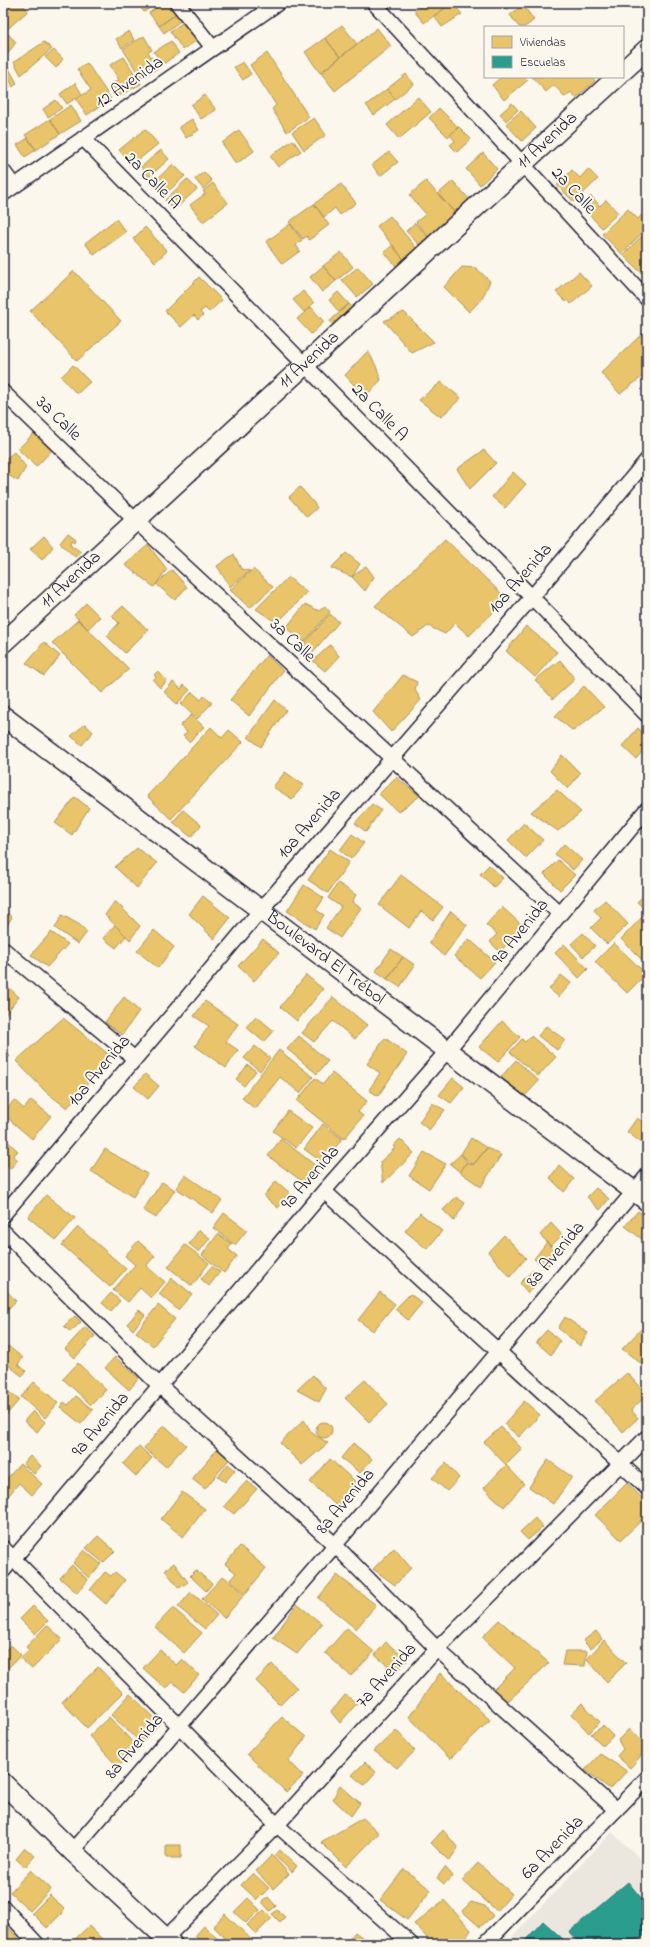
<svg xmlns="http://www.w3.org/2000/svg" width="650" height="1947" font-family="'Indie Flower',sans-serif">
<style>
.built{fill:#ebe7df}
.homes{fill:#e9c46a;stroke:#ad935c}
.schools{fill:#2a9d8f;stroke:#287876}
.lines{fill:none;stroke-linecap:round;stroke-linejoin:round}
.street-casing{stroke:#22223b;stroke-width:17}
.secondary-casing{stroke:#22223b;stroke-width:22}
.street{stroke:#fbf7ec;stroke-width:14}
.secondary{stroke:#fbf7ec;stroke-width:19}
.labels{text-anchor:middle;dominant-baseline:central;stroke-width:4;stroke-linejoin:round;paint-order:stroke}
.street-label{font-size:18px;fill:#22223b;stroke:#fbf7ec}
</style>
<rect width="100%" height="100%" fill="#fbf7ec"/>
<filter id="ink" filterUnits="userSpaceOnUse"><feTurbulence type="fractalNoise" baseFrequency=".025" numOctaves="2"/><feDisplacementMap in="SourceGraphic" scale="8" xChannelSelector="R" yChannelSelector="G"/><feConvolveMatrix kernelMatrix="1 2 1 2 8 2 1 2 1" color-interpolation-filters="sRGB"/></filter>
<g filter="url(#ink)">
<path class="built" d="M612,1832L647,1865V1944H505Z"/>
<path class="homes" d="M4,3H21L28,11L5,31L3,29Z
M137,3H157L144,12Z
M163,3H174L180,11L159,26L149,13Z
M426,3H452L424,23L414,11Z
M452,3L462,14L442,27L434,16Z
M500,3H515L506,10Z
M523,5L534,20L525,27H519L510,15Z
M179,12L183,19L164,33L159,26Z
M187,20L200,38L183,50L170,31Z
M342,25L357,44L340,57L325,38Z
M377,28L391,46L335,91L321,73Z
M5,31L16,42L5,58L3,55V32Z
M129,31L134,40L122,48L116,39Z
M144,36L152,50L148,52L158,68L141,78L123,49Z
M325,38L340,57L320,73L305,52Z
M171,41L179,53L163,64L154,52Z
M44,42L52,49L21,75L14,62Z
M54,50L63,59L56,68L45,57Z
M267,53L309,117L287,132L272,109L276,105L250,65Z
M124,57L141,84L119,96L111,84L119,80L110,65Z
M243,62L251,74L243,80L234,67Z
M87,63L111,99L87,115L76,99L91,90L77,69Z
M7,65L17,83L13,87L4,68Z
M406,74L414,84L395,99L387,89Z
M3,75L10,87L3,92Z
M501,77H525L528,80L504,100L492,85Z
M532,77H592L595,81L576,98L571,92L565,97L554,85L546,92Z
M75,83L82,94L67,104L60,94Z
M387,89L395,99L374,115L366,105Z
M205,95L216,110L201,119L191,105Z
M418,97L431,112L399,139L387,125Z
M56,100L62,108L48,117L43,109Z
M512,103L518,110L506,121L500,114Z
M71,105L81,121L60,134L50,119Z
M439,108L458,127L448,137L429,118Z
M521,111L536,128L522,141L506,124Z
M314,118L326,135L304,150L292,132Z
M50,119L60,134L36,150L25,135Z
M192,119L199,130L186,138L179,127Z
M647,119V131L640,124Z
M459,127L471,139L457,152L450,145L455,141L450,135Z
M145,129L158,144L132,165L119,150Z
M239,130L254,151L236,164L222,143Z
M28,138L36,150L25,157L17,145Z
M293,140L301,151L278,167L270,156Z
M161,150L169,159L149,177L141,167Z
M389,152L398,162L380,176L372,165Z
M483,153L497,169L480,185L466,169Z
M173,164L185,176L166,193L155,181Z
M588,169L598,179L574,202L557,185L572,170L580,178Z
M204,172L212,181L203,189L195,179Z
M187,179L197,189L174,210L165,200Z
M426,181L456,214L430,238L416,222L426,214L409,195Z
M453,181L471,201L456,214L438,194Z
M213,183L228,203L203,222L190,205L205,194L203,191Z
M341,184L356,203L340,215L335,208L324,217L314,204Z
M591,196L600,206L606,200L618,213L602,228L581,206Z
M314,204L329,225L309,240L307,236L303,239L289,222Z
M628,209L638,219L647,209V228L622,254L602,234Z
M390,216L417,249L404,260L377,226Z
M116,219L126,232L94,255L85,243Z
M415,223L428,237L419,245L406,231Z
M290,224L302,240L296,245L300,251L282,264L266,242Z
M145,227L167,251L155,262L133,239Z
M647,231V266L641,273L623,255Z
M393,245L404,260L396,266L384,252Z
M341,252L353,267L336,281L323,266Z
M323,266L336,281L322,292L310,277Z
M358,267L373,284L357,297L342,280Z
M462,267L476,268L490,281L482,299L469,312L444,287Z
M74,271L121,321L77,361L30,311Z
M579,272L592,286L571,304L568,300L566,302L556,292Z
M199,277L222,300L209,312L205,308L200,312L203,315L198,320L194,315L181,327L165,311Z
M303,291L314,303L304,312L293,300Z
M338,292L349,304L339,312L329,300Z
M349,304L355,311L336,328L330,321Z
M311,307L324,322L311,334L297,319Z
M404,312L434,342L412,353L384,321Z
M645,331L647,333V373L620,394L601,373Z
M368,351L376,366L381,380L365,397L345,375Z
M73,365L90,382L77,394L61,377Z
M441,382L461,398L441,417L419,400Z
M34,433L52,450L36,467L18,449Z
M484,450L496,463L470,489L457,469Z
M14,452L26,467L18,481L3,472V461Z
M513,472L526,484L505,508L492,497Z
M300,487L314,503L317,508L307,517L289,497Z
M68,533L76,539L75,542L72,540L71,545L81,552L75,557L60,543Z
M44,536L53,547L42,560L30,549Z
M445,539L507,599L469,636L455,623L445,634L428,626L413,637L375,606Z
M148,545L167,569L154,587L125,565Z
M346,553L360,564L352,577L331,568Z
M234,554L241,569L250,571L230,587L217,566Z
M366,566L374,577L365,591L352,577Z
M253,569L273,587L250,608L230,590Z
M172,570L187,587L175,600L156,584Z
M288,577L307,593L277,623L256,609Z
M86,603L100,617L88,629L74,615Z
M305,604L319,611L325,606L330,612L304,642L286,628Z
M123,606L148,630L125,653L107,636L119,623L112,616Z
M330,614L339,622L311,654L302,646Z
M78,620L129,669L102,693L52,643Z
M526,626L557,652L535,677L506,651Z
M44,642L60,656L44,676L26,663Z
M330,645L339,656L325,671L313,661Z
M267,655L283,671L249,716L230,700Z
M560,660L575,679L553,699L535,680Z
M158,671L167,681L160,688L153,680L156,677L154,675Z
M403,675L417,682L415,690L421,700L391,732L373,712Z
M173,682L181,689L184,685L190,690L177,704L164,692Z
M584,686L604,707L573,731L555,716Z
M192,692L201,700L204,696L212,703L197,719L181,704Z
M275,700L286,710L261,747L248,737Z
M191,715L204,727L189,742L183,736L187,732L180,726Z
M85,724L93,732L82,745L71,736Z
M211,727L222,738L229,730L243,742L171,819L147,796Z
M638,728L647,737V746L636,759L622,746Z
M562,755L580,773L568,789L550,771Z
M285,772L304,785L292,799L273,787Z
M396,777L420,796L398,812L379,794Z
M557,790L581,812L558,831L531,812Z
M75,797L89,808L72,835L55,823Z
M372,804L381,810L366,832L355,823Z
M183,810L201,825L191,837L173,822Z
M524,823L543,840L526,858L508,840Z
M352,834L364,843L351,859L340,850Z
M564,844L582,860L573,870L555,854Z
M137,848L157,863L137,888L115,867Z
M330,849L349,862L328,893L308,880Z
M558,860L575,875L560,890L544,874Z
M489,865L503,878L494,887L480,874Z
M401,875L443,907L433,920L421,911L409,928L379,905Z
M338,883L356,895L352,902L361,908L340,938L326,928L341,907L328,898Z
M304,885L324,898L316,910L324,915L315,929L287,911Z
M647,892V911L637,902Z
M203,896L230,918L214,939L189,914Z
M605,900L628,924L607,944L591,928L601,918L594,910Z
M115,901L140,926L130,940L105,915Z
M502,907L523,926L500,952L490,942L497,934L486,925Z
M3,911L12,917L6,927L3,925Z
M451,911L467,925L444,956L429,943Z
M62,915L80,925L87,932L78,944L55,928Z
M644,915L647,918V965L621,939Z
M115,925L126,936L116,948L103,938Z
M154,930L174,947L158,968L137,951Z
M51,932L68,944L47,967L31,955Z
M583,933L595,946L583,957L571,944Z
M263,939L279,953L254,981L238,966Z
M469,939L495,962L480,978L454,956Z
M614,943L646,974L627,993L595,962Z
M564,944L588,969L579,978L555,953Z
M391,949L403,957L387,979L376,971Z
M403,957L415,965L400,987L387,979Z
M306,975L323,989L297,1021L280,1007Z
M561,975L571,983L559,997L549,989Z
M7,986L19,997L4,1016L3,990Z
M124,997L139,1011L122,1035L105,1022Z
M333,997L367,1025L355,1039L333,1021L314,1042L302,1033Z
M205,1001L238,1024L226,1042L238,1050L226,1068L195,1046L209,1026L194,1016Z
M256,1016L274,1031L264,1042L246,1027Z
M63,1018L111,1056L67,1108L46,1092L16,1061Z
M502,1021L520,1037L498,1062L479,1047Z
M546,1026L565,1040L557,1050L538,1036Z
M299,1036L328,1061L317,1074L287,1049Z
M531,1036L556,1057L538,1076L510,1052L522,1039L525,1042Z
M385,1038L407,1054L378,1096L369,1090L380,1073L367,1064Z
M255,1046L270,1058L260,1071L244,1058Z
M3,1049L10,1056L3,1063Z
M279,1050L313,1077L300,1093L280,1077L255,1109L242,1098Z
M516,1060L539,1081L522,1099L499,1079Z
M248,1065L256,1071L244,1086L236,1079Z
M332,1073L367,1101L358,1112L363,1116L344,1139L297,1101L315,1078L323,1084Z
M145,1074L159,1086L148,1099L134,1087Z
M453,1078L464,1087L451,1103L439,1095Z
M14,1100L24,1109L31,1100L51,1116L32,1139L3,1114Z
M432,1103L445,1110L429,1130L419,1122Z
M288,1111L312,1128L296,1148L273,1131Z
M637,1118L647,1125V1147L627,1132Z
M323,1124L342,1139L323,1163L304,1149Z
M3,1137L18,1151L13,1156L18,1160L10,1169L3,1163Z
M471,1138L487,1148L473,1165L461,1154Z
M281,1139L315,1165L303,1182L268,1156Z
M400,1139L414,1153L383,1183L380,1162L395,1148L393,1146Z
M487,1148L501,1155L481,1187L460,1172L467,1162L473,1165Z
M105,1149L147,1174L133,1197L91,1171Z
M424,1152L446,1164L429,1189L409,1176Z
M461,1154L467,1162L460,1172L450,1164Z
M559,1165L574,1179L564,1192L550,1178Z
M185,1175L222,1200L213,1213L176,1188Z
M276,1181L290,1193L278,1208L264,1196Z
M162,1182L175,1190L156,1218L143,1210Z
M596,1188L609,1199L600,1210L587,1197Z
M46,1195L75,1218L56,1240L28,1217Z
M456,1197L465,1203L454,1221L443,1210Z
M638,1211L647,1218V1243L625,1226Z
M224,1213L247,1230L235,1245L213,1228Z
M420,1213L442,1231L427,1249L405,1231Z
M551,1223L562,1235L551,1246L540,1235Z
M78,1227L126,1269L110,1287L62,1245Z
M199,1230L210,1238L199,1252L189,1244Z
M218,1234L232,1244L228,1249L237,1256L224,1273L202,1255Z
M504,1235L526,1258L510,1277L488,1252Z
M138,1241L155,1256L146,1266L165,1282L151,1298L140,1288L128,1302L113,1290L135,1265L125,1256Z
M547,1242L556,1254L546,1268L534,1259Z
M185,1245L209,1263L192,1286L168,1267Z
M212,1266L220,1272L209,1286L201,1279Z
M533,1270L541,1280L528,1293L520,1283Z
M172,1278L192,1294L178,1310L159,1294Z
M3,1287L16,1301L5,1312L3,1310Z
M380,1292L395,1304L373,1331L358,1320Z
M111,1293L120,1301L111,1311L102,1303Z
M410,1294L422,1303L408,1320L395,1309Z
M158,1305L175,1319L153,1346L136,1332Z
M139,1310L145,1315L133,1330L127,1324Z
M75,1316L81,1322L70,1332L64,1326Z
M565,1317L588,1333L580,1346L558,1328Z
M647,1323V1368L622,1349Z
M85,1327L95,1336L75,1358L65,1349Z
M547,1330L560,1341L551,1355L536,1342Z
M8,1346L23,1358L18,1364L26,1371L22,1376L3,1361V1351Z
M115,1357L139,1378L129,1390L105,1368Z
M78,1363L106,1390L91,1405L63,1379Z
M627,1373L647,1395L631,1410L638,1418L623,1432L595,1401Z
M313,1375L326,1389L319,1402L297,1390Z
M365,1380L388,1404L369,1422L345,1398Z
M34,1382L58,1403L45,1418L21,1397Z
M4,1388L19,1400L3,1419V1390Z
M76,1396L93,1410L81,1424L60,1407L64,1402L68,1405Z
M524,1401L540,1415L519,1437L504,1424Z
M33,1411L45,1422L37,1432L24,1421Z
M304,1420L312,1433L328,1443L302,1465L280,1443Z
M316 1430a8 8 0 1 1 16 0a8 8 0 1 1-16 0Z
M164,1425L186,1445L166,1467L144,1448Z
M501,1427L522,1449L506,1465L484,1442Z
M353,1443L372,1459L360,1473L341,1458Z
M139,1446L152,1458L136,1476L123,1464Z
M219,1447L231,1457L205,1489L192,1479Z
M30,1456L41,1466L34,1474L23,1464Z
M330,1459L359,1485L339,1508L310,1482Z
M548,1460L572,1477L553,1504L529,1487Z
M446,1463L459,1478L447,1491L432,1478Z
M20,1464L42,1484L32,1495L19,1483L8,1496L3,1492V1483Z
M228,1464L235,1470L225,1482L218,1477Z
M506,1465L524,1484L504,1507L484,1488Z
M247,1481L257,1489L234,1514L224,1506Z
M627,1483L647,1503V1515L621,1540L595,1515Z
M182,1492L205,1509L183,1537L161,1519Z
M535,1518L543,1527L528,1540L520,1532Z
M98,1536L115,1551L103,1563L86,1548Z
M240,1546L266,1568L246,1593L230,1580L236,1573L225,1564Z
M394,1548L411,1568L395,1585L373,1569Z
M84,1550L101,1564L89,1578L73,1563Z
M174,1563L188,1582L179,1588L165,1570Z
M72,1565L88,1580L77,1593L60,1578Z
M196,1570L212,1584L206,1591L190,1576Z
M105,1572L111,1576L115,1572L125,1580L106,1604L90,1590Z
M337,1575L376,1605L356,1629L318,1598Z
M223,1576L245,1594L224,1618L202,1599Z
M191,1592L217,1615L205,1629L178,1607Z
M297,1604L322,1624L297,1654L273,1638Z
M33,1606L48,1621L35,1634L20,1619Z
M173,1608L202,1633L184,1653L155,1627Z
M499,1620L549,1663L506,1703L492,1691L515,1668L482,1637Z
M47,1625L62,1639L32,1669L20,1658L29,1650L26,1647Z
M347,1628L374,1652L351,1676L325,1653Z
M596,1631L602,1639L591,1649L583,1641Z
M604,1640L626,1663L607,1682L587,1659Z
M386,1642L407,1660L396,1673L375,1655Z
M11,1645L21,1655L8,1668L3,1663V1652Z
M160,1650L176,1665L182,1659L199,1675L184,1692L173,1682L166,1689L143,1668Z
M565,1651H587L585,1666L562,1665Z
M272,1664L297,1688L280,1705L256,1681Z
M98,1667L123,1693L87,1728L62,1702Z
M440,1673L490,1720L450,1759L409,1717Z
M130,1694L160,1723L141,1743L111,1715Z
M345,1695L357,1703L340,1723L331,1712Z
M582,1703L600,1722L589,1733L571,1714Z
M109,1717L138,1748L118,1767L89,1736Z
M282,1717L306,1737L288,1761L303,1776L286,1792L247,1754Z
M603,1726L613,1736L603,1746L591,1734Z
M629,1729L647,1746V1749L630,1768L617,1756L623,1749L618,1740Z
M396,1730L415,1751L397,1768L374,1751Z
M600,1754L627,1771L610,1789L585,1770Z
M365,1762L376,1772L364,1785L352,1775Z
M340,1785L360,1803L351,1816L333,1799Z
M363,1818L379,1833L346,1867L321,1842Z
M443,1830L458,1848L449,1861L431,1843Z
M166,1845H181V1858H166Z
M25,1848L35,1856L25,1867L16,1859Z
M280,1850L297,1866L292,1872L275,1856Z
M272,1855L289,1874L273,1889L256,1871Z
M478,1863L512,1894L497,1911L462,1880Z
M445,1867L453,1876L444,1884L437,1878Z
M404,1869L431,1890L407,1920L380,1900Z
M31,1870L51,1889L30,1911L10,1892Z
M253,1873L269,1888L257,1900L241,1885Z
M50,1895L65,1910L47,1928L32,1913Z
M268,1897L276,1906L270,1911L262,1902Z
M248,1898L260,1910L246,1923L234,1912Z
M444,1900L471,1930L462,1944H433L414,1924Z
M471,1902L485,1906L493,1916L480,1927L462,1911Z
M264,1910L272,1918L256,1934L247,1925Z
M277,1910L285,1917L280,1922L272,1914Z
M225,1914L255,1943L254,1944H231L213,1926Z
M89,1926L107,1944H79L75,1939Z
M204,1926L223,1944H203L195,1936Z
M9,1928L19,1939L13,1944H3V1934Z
M355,1932L363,1938L358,1944H350L347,1942Z
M339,1937L347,1944H332Z"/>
<path class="schools" d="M628,1882L647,1905V1933L634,1944H580L569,1932Z
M543,1921L564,1940L561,1944H522Z"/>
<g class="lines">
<defs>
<path id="street" d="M177,3L213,48
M374,3L647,299
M83,138L647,715
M3,171L14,186
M3,194L278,3
M3,392L136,521L560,914
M3,949L135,1059
M324,1191L647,1488
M3,1215L260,911L532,597L647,460
M3,1231L159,1385L335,1545L437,1649L616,1810
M3,1548L277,1825L411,1944
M3,1571L324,1191L447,1051L647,809
M72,1851L335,1545L647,1176
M3,1907L37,1944
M160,1944L277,1825L437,1649L647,1437
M485,1944L647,1778"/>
<g id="secondary">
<path d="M623,71L647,49"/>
<path id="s1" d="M3,643L617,77"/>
<path id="s2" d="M3,716L647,1201"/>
<path d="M3,1783L72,1851L172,1944"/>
</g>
</defs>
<use href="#street" class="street-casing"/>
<use href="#secondary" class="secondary-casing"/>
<use href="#street" class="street"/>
<use href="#secondary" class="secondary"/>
</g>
</g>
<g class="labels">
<g class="street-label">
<text transform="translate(130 83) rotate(-35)">12 Avenida</text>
<text stroke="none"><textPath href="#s1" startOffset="741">11 Avenida</textPath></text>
<text transform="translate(152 181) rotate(46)">2a Calle A</text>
<text transform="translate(573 191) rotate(47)">2a Calle</text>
<text stroke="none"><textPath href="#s1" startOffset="417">11 Avenida</textPath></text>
<text transform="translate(379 413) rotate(46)">2a Calle A</text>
<text transform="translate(58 419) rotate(44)">3a Calle</text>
<text transform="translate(521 579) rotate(-49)">10a Avenida</text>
<text stroke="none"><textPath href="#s1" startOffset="93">11 Avenida</textPath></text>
<text transform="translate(292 641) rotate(43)">3a Calle</text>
<text transform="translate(310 824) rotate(-49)">10a Avenida</text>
<text transform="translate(521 932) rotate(-51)">9a Avenida</text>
<text stroke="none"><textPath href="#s2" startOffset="403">Boulevard El Trébol</textPath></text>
<text transform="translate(100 1071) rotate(-50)">10a Avenida</text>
<text transform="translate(311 1178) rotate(-49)">9a Avenida</text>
<text transform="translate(556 1255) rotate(-50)">8a Avenida</text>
<text transform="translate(101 1425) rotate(-50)">9a Avenida</text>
<text transform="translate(346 1502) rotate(-50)">8a Avenida</text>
<text transform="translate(387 1676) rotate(-48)">7a Avenida</text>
<text transform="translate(135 1747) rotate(-50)">8a Avenida</text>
<text transform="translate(553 1848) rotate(-46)">6a Avenida</text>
</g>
</g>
<rect width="650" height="1947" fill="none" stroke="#fbf7ec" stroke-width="16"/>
<rect x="8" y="8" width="634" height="1931" fill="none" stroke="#22223b" stroke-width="1.5" filter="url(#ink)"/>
<rect x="484" y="26" width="140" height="52" fill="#fbf7ec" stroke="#a4a2a5"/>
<rect x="492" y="36" width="20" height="12" fill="#e9c46a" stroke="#a4a2a5"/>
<text x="520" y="46" font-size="12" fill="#22223b">Viviendas</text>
<rect x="492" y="56" width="20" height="12" fill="#2a9d8f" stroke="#a4a2a5"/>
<text x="520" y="66" font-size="12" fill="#22223b">Escuelas</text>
</svg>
